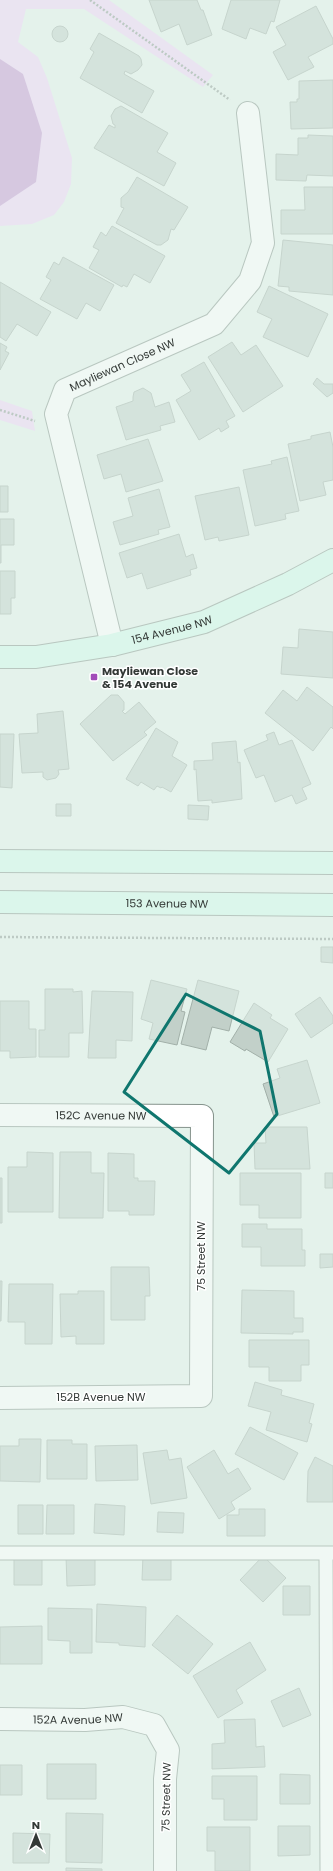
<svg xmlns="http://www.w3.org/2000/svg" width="333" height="1871" font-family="Poppins,sans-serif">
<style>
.green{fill:#f1d3f9}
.water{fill:#c595d3}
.building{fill:#c2d0c9;stroke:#a2b0a9}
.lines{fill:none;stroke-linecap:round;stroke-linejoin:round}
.lane-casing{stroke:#85938c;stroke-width:15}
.street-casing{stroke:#85938c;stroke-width:24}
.secondary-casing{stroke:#85938c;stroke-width:24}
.path{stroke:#8e9994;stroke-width:2.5;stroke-dasharray:2 2;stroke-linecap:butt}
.lane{stroke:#fff;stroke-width:13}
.street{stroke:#fff;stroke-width:22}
.secondary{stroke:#d1faea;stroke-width:22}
.marked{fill:none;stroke:#0f766e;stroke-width:3;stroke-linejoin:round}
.poi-dot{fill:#a24cb9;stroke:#fff;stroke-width:1.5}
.labels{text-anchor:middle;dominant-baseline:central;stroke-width:3;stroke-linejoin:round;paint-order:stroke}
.street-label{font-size:11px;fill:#333936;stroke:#fff}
.poi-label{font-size:11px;font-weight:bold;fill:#333936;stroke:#fff;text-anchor:start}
</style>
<rect width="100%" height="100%" fill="#e4f2eb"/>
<path class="green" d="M0,0H109L213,75L203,87L84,9H26L18,42L38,57L47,78L72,158L71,184L64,202L54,215L32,224L0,226Z
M0,400L32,411L35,431L0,420Z"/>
<path class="water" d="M0,59L23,74L42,133L36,182L0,206Z"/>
<path class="building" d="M149,0H197L201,10H203L212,35L187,45L179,24L161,32Z
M231,0H280L274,22L271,21L266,34L250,28L246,39L222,29Z
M316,6L333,39V44L308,57L314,67L288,80L273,52L286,45L276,27Z
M52 34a8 8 0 1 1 16 0a8 8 0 1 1-16 0Z
M99,33L139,56L141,59L142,65L138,70L131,74L125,71L124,74L154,91L142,113L80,78L94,52L90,49Z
M333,80V128L291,129L290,102H297V99H299V81Z
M121,106L168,133L157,152L176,163L164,186L94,148L109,125L115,128V125L113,124L111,116L115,109Z
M308,135L333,136V176L307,175L306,181L276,180V154L298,155V138H308Z
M137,177L188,207L174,230L171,229L168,240L161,245H157L116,223L124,208L121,207V198L128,192Z
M304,187H333V234H281V210H305Z
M112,226L165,256L150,283L134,274L127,287L123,285L122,287L89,268L99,250L93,247L101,232L106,236Z
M283,240L333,245V295L289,291V287L278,286Z
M63,257L114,285L100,311L86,303L77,319L40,299L51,280L46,277L54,262L59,265Z
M0,282L51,312L37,336L17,324L6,341L0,337Z
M269,286L328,314L308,357L263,337L272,319L257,312Z
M232,342L241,355L256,345L283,386L243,412L208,357Z
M0,343L7,347L5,351L9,353L0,370Z
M204,362L235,416L226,421L229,427L221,432L219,428L199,440L176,400L191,391L181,375Z
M317,378L324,384H333V393L327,397L313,384Z
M143,388L151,393L155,407L169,402L175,422L160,426L161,430L126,440L116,407L133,401V397L134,392Z
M330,432L333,447V480L323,482L326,495L300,501L288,444L311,439V436Z
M148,439L163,481L126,492L121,474L104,479L97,455Z
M287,457L299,511L285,514L286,519L255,526L243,470L272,464L271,461Z
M0,486H8V512H0Z
M239,487L249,535L219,541L218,537L205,540L195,496Z
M159,489L170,527L158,530L159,534L120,545L113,522L133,516L128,498Z
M0,519H14V545H1V563H0Z
M179,534L186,557L193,554L197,568L190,570L191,575L147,589L142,573L127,578L119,553Z
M0,571H15V598H11V614H0Z
M299,629L333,632V678L281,674L283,647L298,648Z
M307,687L333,707V729L331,727L313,751L265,713L283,690L297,701Z
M111,695H118L124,702V710L122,711L125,714L139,702L156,722L144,732L147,735L113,761L80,724Z
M63,711L69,769L58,770L59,774L56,778L47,780L43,777V772L22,773L19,734L38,733L37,714Z
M156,728L178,742L172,756L187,765L171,792L162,787L161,788L157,786L154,790L141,782L138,786L126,779Z
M274,732L279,745L292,740L311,784L302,788L307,799L296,804L292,795L275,802L264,775L256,778L244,750L268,740L266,735Z
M0,734H14L12,788L0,787Z
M236,741L238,763L240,762L242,799L212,803V800L198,801L196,769L194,770V761L213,760L212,743Z
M56,804H71V816H56Z
M188,805L209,806L208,820L188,819Z
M321,947H333V963L321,962Z
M151,980L187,989L181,1011L185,1012L177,1045L149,1039L153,1023L141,1019Z
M198,980L239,991L229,1031L212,1027L206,1050L181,1044Z
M45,989H73V992L82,991L83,1033H69V1057H39V1030H45Z
M92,991L133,992L132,1041L116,1040V1058H88Z
M320,997L333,1016V1023L311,1038L295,1014Z
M0,1001H29V1029H36V1057L10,1058V1051H0Z
M254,1003L272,1015L270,1018L288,1029L268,1062L246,1049L245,1051L230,1042Z
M307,1060L320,1103L274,1117L263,1084L280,1078L277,1069Z
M265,1127H307L310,1169H255L254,1143H266Z
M27,1152L53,1153V1212H8V1167H27Z
M60,1152H91V1173H104L103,1218H59Z
M108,1153L134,1154V1178H138V1181H155L154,1215H129V1211H108Z
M240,1173H301V1218H259V1205H240Z
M325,1173H333V1188H325Z
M0,1178H2V1223H0Z
M242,1224H267V1229H302V1250H305V1266H261V1247H242Z
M320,1254H333V1267L320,1268Z
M111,1267H149L150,1296H145V1320H111Z
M0,1281H2L1,1321H0Z
M9,1284H53L52,1344H25V1322H8Z
M242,1290L294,1291V1318H303V1332H293V1334L241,1333Z
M78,1291H104V1344H76V1336L61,1337L60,1294H78Z
M249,1340H309V1365H301V1381H269V1367H249Z
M255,1382L282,1390L281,1395L314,1404L309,1423L312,1424L307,1442L266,1430L271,1412L248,1406Z
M250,1427L298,1453L284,1480L235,1454Z
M19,1439H41L40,1482L0,1481V1446H19Z
M47,1440H72V1444H87V1479H47Z
M137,1445L138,1480L96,1481L95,1446Z
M167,1450L169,1460L181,1458L187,1498L151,1504L143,1453Z
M214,1450L228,1474L238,1468L251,1489L231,1502L235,1509L219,1519L187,1467Z
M315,1457L333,1466V1502H307L308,1471Z
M95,1504L125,1506L124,1535L94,1533Z
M18,1505H43V1534H18Z
M47,1505H74V1534H46Z
M239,1509H265V1536H227V1515H239Z
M158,1512L184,1513L183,1533L157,1532Z
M143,1555L171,1556V1580H142Z
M66,1556H95V1585L67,1586Z
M263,1556L286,1578L263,1602L240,1580Z
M14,1558H42V1585H14Z
M283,1586H310V1615H283Z
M97,1604L146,1607L145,1647L119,1645V1643L96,1642Z
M48,1608L92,1609V1653H70V1641L48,1640Z
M177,1615L213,1644L188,1674L152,1645Z
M42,1626V1664H0V1627Z
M250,1642L266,1670L236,1690L243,1703L218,1718L193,1676Z
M299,1688L311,1715L283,1727L271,1701Z
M255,1719L256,1747L264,1746L265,1767L212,1769V1744L225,1743L224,1720Z
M47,1764H96V1799H47Z
M0,1765H22V1795H0Z
M280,1774L310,1775V1804H280Z
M212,1776H257V1820H224V1799H212Z
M66,1813L103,1814L102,1863L66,1862Z
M278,1826H310V1855L278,1856Z
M207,1827H250V1871H215V1851H207Z
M13,1833L50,1834L49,1863H13Z
M66,1868L102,1869V1871H66Z"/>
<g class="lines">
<defs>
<path id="lane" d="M0,1553H333
M326,1553L327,1871"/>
<g id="street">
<path id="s1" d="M112,645L56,414L65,390L214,324L250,281L263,243L248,113"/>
<path id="s2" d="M0,1115L202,1116L201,1396L0,1398"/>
<path id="s3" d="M0,1719L85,1720L123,1717L154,1725L168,1750L165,1779V1871"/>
</g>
<g id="secondary">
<path id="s4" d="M0,657H36L112,645L204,622L288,584L333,560"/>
<path d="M0,861L333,863"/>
<path id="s5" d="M0,902L333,905"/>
</g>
</defs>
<use href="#lane" class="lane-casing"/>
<use href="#street" class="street-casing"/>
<use href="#secondary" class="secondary-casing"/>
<path class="path" d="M90,0L230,100
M0,410L35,421
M0,937L333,939"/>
<use href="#lane" class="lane"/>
<use href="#street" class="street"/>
<use href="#secondary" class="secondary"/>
</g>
<path d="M0 0H333V1871H0ZM186,994L260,1031L277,1114L229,1173L124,1092Z" fill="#e4f2eb" fill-opacity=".55" fill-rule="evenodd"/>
<path class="marked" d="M186,994L260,1031L277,1114L229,1173L124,1092Z"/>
<rect class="poi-dot" x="90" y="673" width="8" height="8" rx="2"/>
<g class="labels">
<g class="street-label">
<text stroke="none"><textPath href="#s1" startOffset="326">Mayliewan Close NW</textPath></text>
<text stroke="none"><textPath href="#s4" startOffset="175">154 Avenue NW</textPath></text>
<text stroke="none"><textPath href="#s5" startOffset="167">153 Avenue NW</textPath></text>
<text stroke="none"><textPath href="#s2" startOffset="101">152C Avenue NW</textPath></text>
<text transform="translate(201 1256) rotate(-90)">75 Street NW</text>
<text x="101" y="1397">152B Avenue NW</text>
<text stroke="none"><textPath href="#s3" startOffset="78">152A Avenue NW</textPath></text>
<text transform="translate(166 1797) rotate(-89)">75 Street NW</text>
</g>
<g class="poi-label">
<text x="102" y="671">Mayliewan Close<tspan x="102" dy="13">&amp; 154 Avenue</tspan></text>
</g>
</g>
<g transform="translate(36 1835)" stroke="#ffffff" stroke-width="3" paint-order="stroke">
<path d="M0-3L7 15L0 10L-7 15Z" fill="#333936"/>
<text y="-6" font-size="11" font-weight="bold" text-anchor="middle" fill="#333936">N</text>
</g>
</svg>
